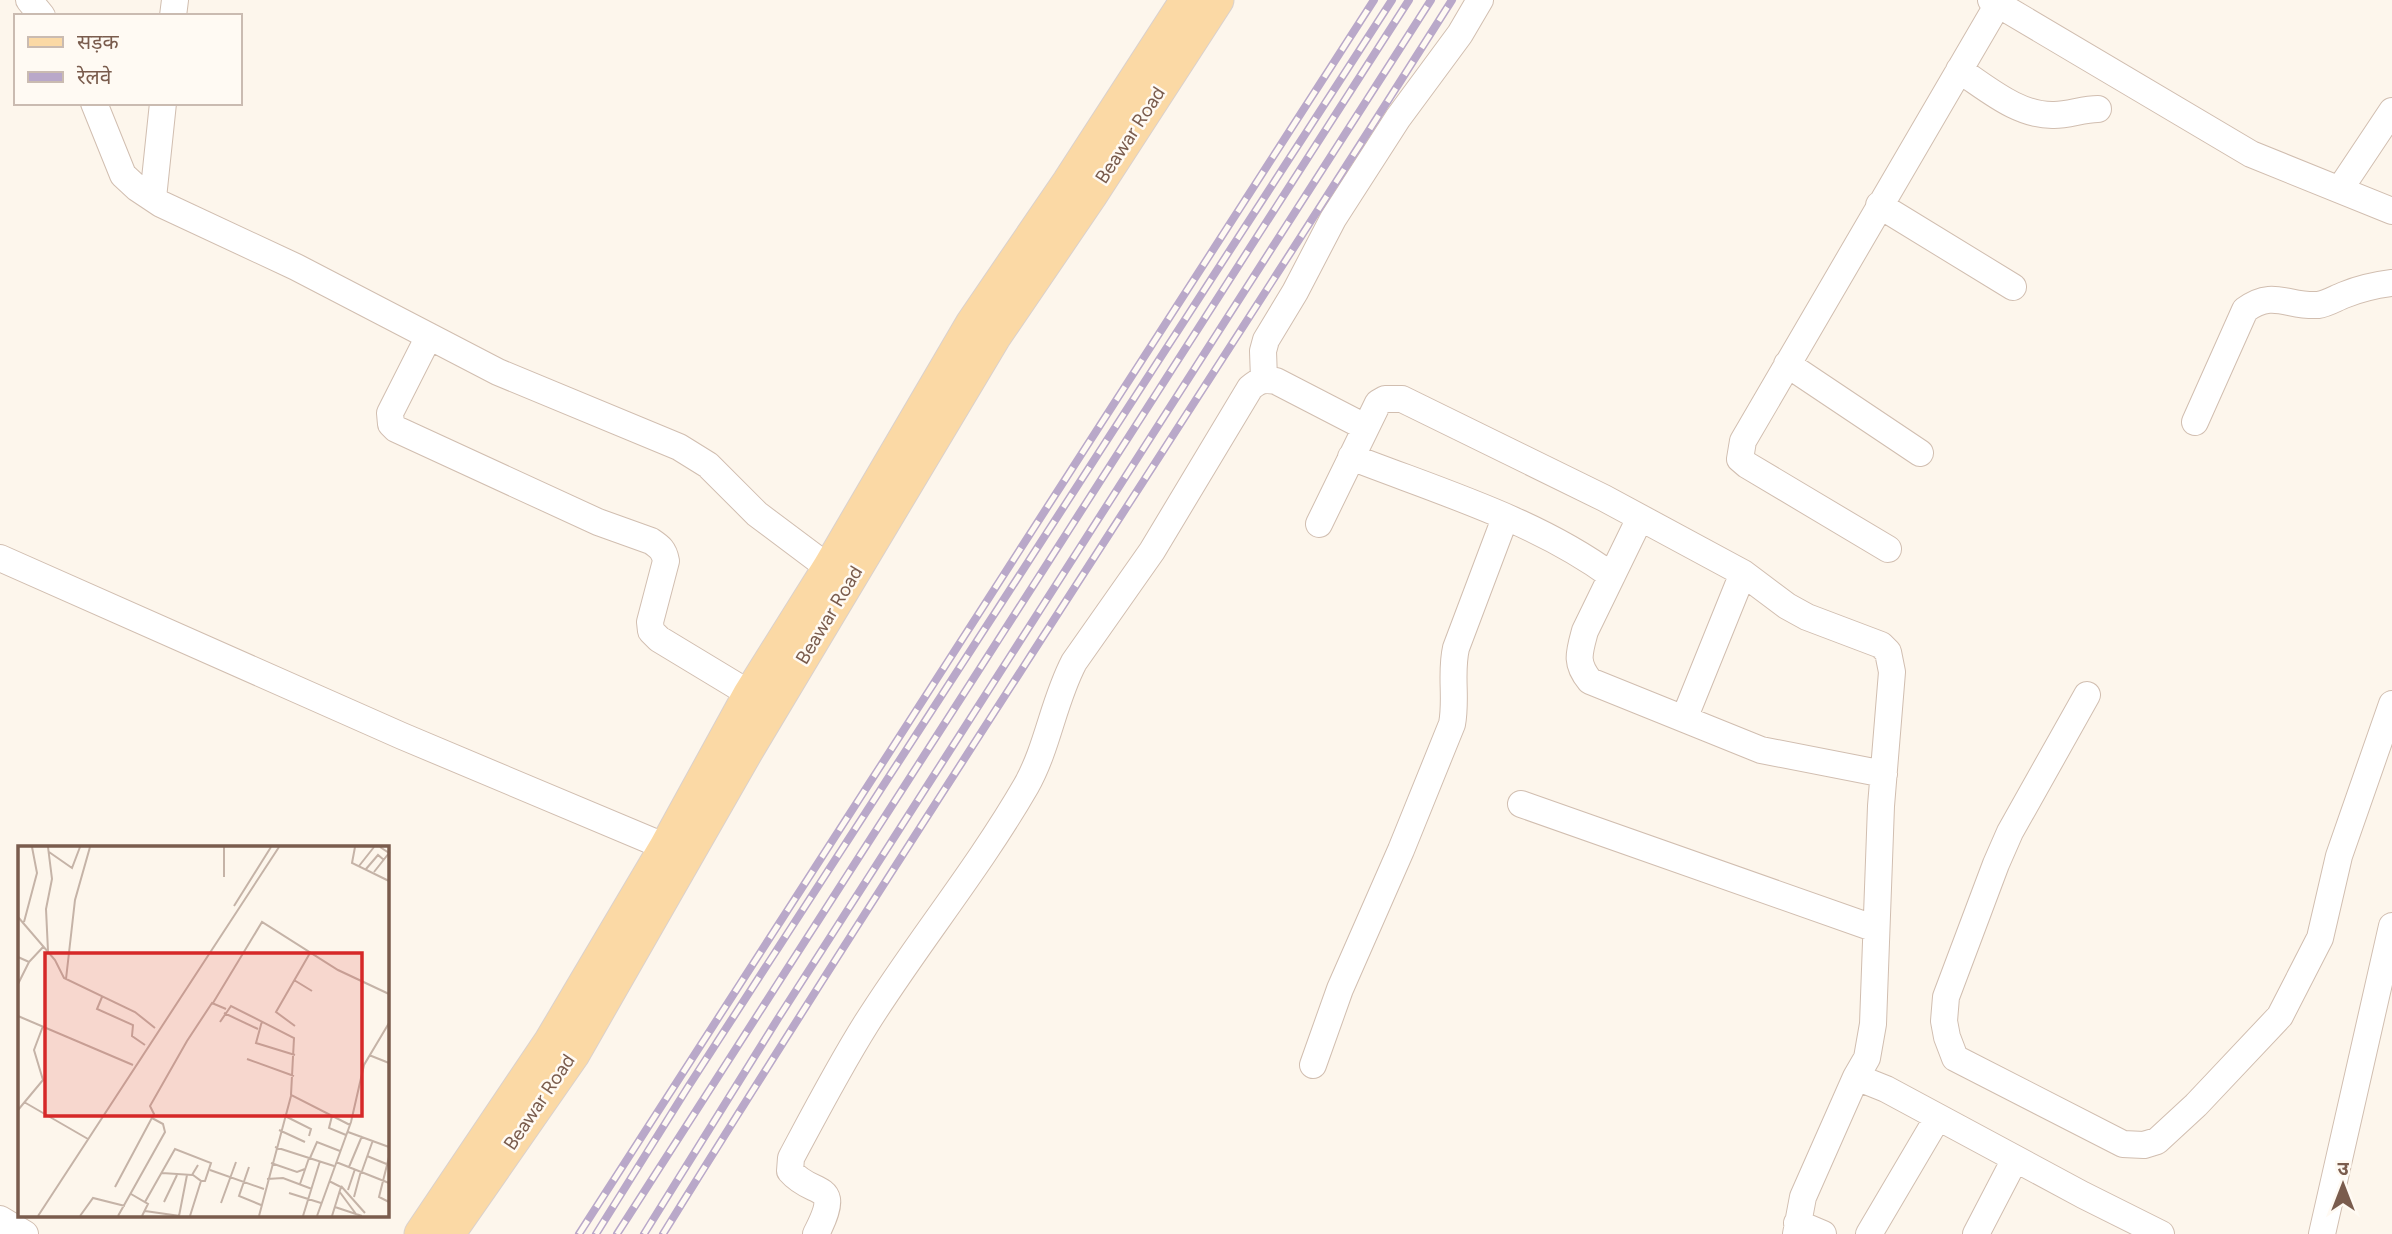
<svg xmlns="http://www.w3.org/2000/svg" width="2392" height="1234" font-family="Figtree,'Noto Sans Devanagari',sans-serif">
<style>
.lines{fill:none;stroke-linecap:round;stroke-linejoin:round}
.minor-casing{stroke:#d1beb0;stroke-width:28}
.major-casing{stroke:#dad1cd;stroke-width:35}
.minor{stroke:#fff;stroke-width:26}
.major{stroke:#fbd9a5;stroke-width:33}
.rail-casing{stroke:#b9a8c9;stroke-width:8}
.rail{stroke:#fffaf3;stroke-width:5;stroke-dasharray:16;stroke-linecap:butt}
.labels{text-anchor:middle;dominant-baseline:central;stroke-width:5;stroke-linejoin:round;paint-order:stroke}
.street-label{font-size:19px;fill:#7a5c4d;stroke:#fffaf3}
.inset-road{fill:none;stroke:#c5b3a7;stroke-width:2}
.view{fill:#d62828;fill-opacity:0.15;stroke:#d62828;stroke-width:3.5}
.inset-edge{fill:none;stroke:#7a5c4d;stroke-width:3.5}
</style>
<rect width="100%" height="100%" fill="#fdf6ec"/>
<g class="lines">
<defs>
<path id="minor" d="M29,0L42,16
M1991,0L2251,154L2392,211
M173,16L175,0
M1959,70C1987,88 2018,116 2054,115C2069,115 2083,109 2098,109
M94,103L123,175L137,188L161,204L296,267L498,372L679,447L708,465L757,514L829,568
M2340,189L2392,111
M153,198L163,103
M1879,205L2013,287
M429,336L390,413L391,424L396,429L598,522L651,541C660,547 664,550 666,561L650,622L651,631L659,639L750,694
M1787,364L1920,453
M1264,379L1263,351L1266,340L1295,292L1333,219L1398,118L1460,34L1480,0
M2195,422L2245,310C2273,289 2288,307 2318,305C2327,304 2336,298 2344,295C2359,289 2376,285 2392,283
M1351,457C1438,491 1536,520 1612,576
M1640,518L1585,631C1579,653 1575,663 1590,681L1761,750L1884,774
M1319,524L1378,403L1385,399H1402L1604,498L1743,573L1787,606L1807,617L1881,645L1888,652L1892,672L1881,806L1873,1024L1867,1058L1856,1077L1886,1089L2083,1195L2161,1234
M1888,549L1747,465L1740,459L1743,441L1998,4
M0,558L402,736L666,847
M2087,695L2010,832L1996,864L1946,997L1944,1021L1947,1037L1955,1058L2123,1144L2144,1145L2157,1141L2196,1105L2280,1016L2320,938L2339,856L2392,704
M1684,719L1743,573
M1521,804L1876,929
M1313,1065L1340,989L1401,850L1452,724C1457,698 1450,674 1456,648L1505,518
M0,1219L25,1234
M1797,1223L1823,1234
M816,1234C844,1179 814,1199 790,1171L791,1158C815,1113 839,1067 866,1024C917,943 978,869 1026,786C1048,747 1053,702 1074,662L1152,551L1250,388C1259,380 1264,379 1276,381L1365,427
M1796,1234L1803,1197L1856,1077
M1869,1234L1938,1117
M1976,1234L2015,1159
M2322,1234L2392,926"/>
<path id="major" d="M421,1234L551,1041L666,847L750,694L829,568L972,324L1069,182L1187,0
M448,1234L573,1054L747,750L994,337L1090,196L1217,0"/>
</defs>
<use href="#minor" class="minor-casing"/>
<use href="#major" class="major-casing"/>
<use href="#minor" class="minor"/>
<use href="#major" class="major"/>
<defs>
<path id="rail" d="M579,1234L1374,0
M596,1234L688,1087L1392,0
M617,1234L1409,0
M644,1234L779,1017L1431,0
M663,1234C921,819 1191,412 1452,0"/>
</defs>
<use href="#rail" class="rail-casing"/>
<use href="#rail" class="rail"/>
</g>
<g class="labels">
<g class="street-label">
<text transform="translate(1130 135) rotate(-57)">Beawar Road</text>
<text transform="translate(829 615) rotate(-59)">Beawar Road</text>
<text transform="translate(539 1102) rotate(-56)">Beawar Road</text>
</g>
</g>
<g transform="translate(18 846)">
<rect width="371" height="371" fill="#fdf6ec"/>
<path class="inset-road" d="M337,1L334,17L371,35M31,6L54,22L62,1M341,20L356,1M348,23L360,9L366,14M356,26L371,7L362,1M206,31V1M216,60L253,1M0,71L37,114L46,132L117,166L137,182M6,76L19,27L14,1M30,105L28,63L34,33L30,1M0,111L11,116L26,100M48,133L57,54L72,1M276,134L294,145M0,138L11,116M84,151L79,163L115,179L114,190L127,199M195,157L244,76L320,124L371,148M206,167L240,183M0,170L115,219M244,175L238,197L277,209M202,176L213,160L276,192L273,249L332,279M277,180L258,166L292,107M351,209L371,217M229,213L276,230M6,256L70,293M0,264L25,234L16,204L25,180M265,269L293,283L291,290M314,270L311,282L328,289M261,284L287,296M330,286L371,301M257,301L316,320M349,310L371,319M371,311L361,351L371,356M292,312L299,296L322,305M318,316L371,337M253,317L279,326L287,323M231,321L221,350L243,359M331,321L344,290M192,324L246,343M344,325L355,294M144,327L174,329L180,319M249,333L265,332L294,343M311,335L323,341L314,370M282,338L291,312M323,340L347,367M97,341L136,268L132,260L169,195L194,157L208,163M330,344L337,323M321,345L338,368M271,347L303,357M113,348L130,358L124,370M336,351L343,325M127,356L157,303L193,317L187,335H183M146,356L159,329M203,357L218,316M317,361L344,370M127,365L162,370M20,370L261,1M62,370L75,352L107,360M100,370L147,286L145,278L134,272M161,370L169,329M172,370L183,335L175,329M241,370L273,250M285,370L302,315M299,370L333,276L346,219L371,177"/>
<path class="view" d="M27,107H344V270H27Z"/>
<rect width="371" height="371" class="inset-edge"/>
</g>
<rect x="14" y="14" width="228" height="91" fill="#fffaf3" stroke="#cabbb1" stroke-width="2"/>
<rect x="28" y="37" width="35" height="10" fill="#fbd9a5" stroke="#cabbb1" stroke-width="2"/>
<text x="77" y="49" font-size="21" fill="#7a5c4d">सड़क</text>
<rect x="28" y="72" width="35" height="10" fill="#b9a8c9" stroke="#cabbb1" stroke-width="2"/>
<text x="77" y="84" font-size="21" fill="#7a5c4d">रेलवे</text>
<g transform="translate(2343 1185)" stroke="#fffaf3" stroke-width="5" paint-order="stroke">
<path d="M0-5L12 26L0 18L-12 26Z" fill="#7a5c4d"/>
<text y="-10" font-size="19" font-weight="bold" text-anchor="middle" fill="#7a5c4d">उ</text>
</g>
</svg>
